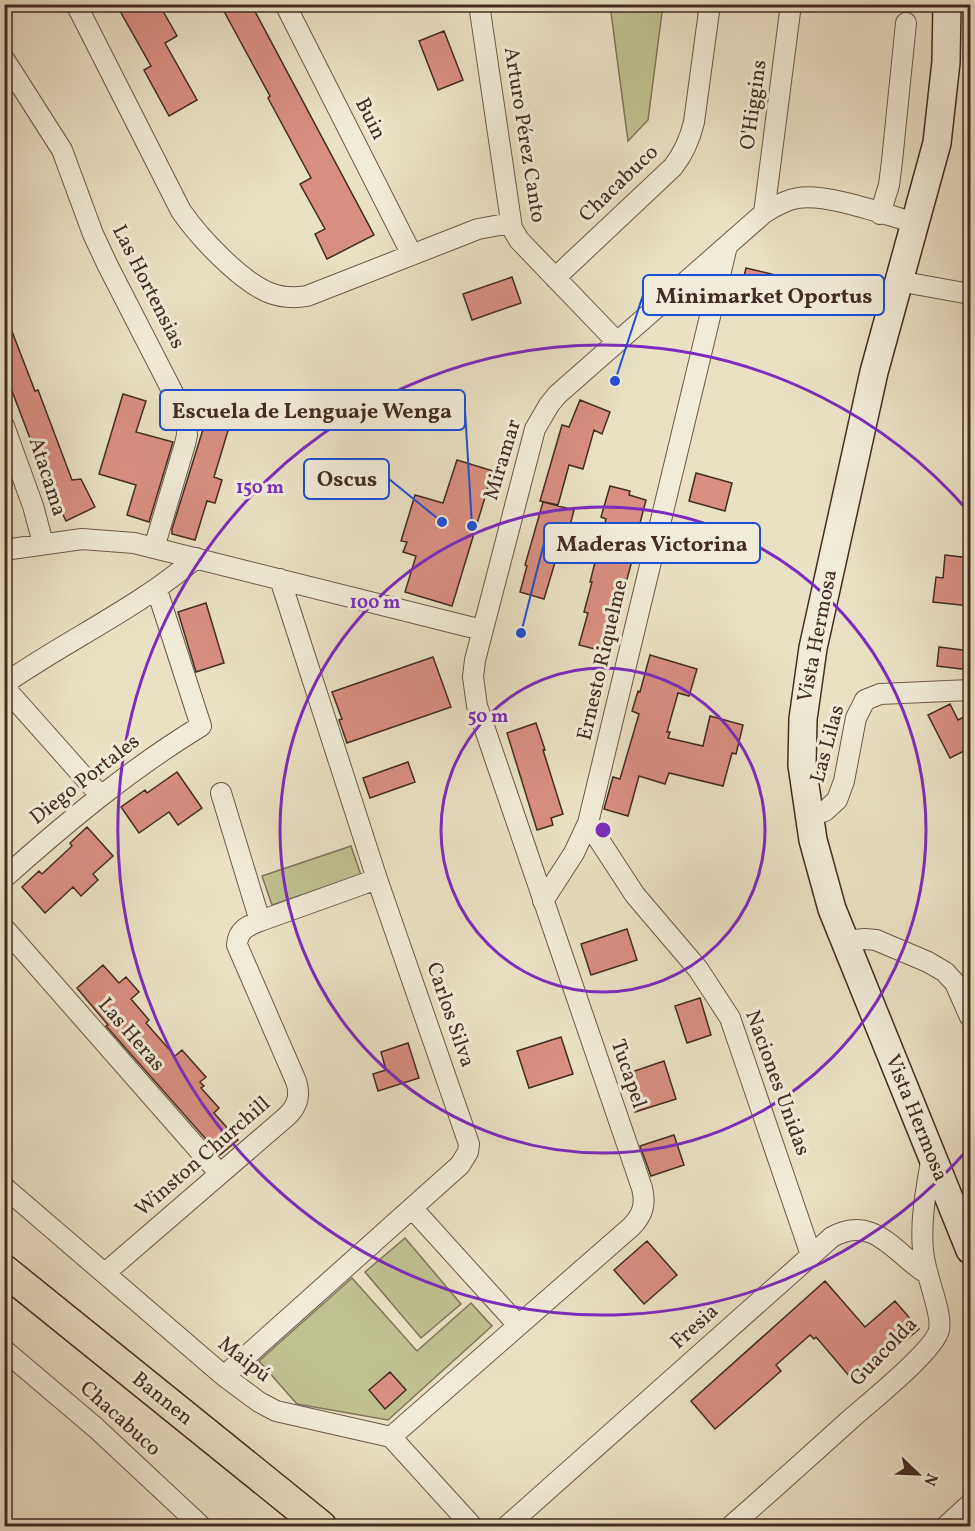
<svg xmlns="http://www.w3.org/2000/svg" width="975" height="1531" font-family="Vollkorn,serif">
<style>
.green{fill:#bfc18f;stroke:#81765a;stroke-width:1.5}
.building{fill:#d98f81;stroke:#432c24;stroke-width:1.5}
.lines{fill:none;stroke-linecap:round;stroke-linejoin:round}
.street-casing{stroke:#6d594c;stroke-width:22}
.secondary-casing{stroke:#432c24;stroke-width:30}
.primary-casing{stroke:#432c24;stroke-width:33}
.street{stroke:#f1ecd9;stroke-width:20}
.secondary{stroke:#f1ecd9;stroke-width:27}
.primary{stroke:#eae1c4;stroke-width:30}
.ring{fill:none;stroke:#7b2cbf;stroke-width:3}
.labels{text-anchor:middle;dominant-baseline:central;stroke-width:6;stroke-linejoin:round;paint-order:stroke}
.street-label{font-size:21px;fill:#432c24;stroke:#f1ecd9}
.centre{fill:#7b2cbf;stroke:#f1ecd9;stroke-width:3}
.ring-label{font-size:18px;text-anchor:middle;font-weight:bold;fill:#7b2cbf;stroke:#f1ecd9;stroke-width:6;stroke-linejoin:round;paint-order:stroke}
.leader{fill:none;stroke:#1d4ed8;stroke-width:2}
.callout-dot{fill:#1d4ed8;stroke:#f1ecd9;stroke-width:2}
.callout{fill:#f1ecd9;stroke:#1d4ed8;stroke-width:2}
.callout-label{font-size:22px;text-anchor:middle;font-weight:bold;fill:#432c24}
</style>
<rect width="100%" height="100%" fill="#eae1c4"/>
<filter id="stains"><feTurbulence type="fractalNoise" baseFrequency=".00333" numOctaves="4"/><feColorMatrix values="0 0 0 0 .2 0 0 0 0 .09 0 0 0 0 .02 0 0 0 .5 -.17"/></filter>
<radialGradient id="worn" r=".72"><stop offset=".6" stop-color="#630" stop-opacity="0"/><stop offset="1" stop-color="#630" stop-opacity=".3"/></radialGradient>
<path class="green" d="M610,5H663L648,120L628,141Z
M351,846L361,875L272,905L262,876Z
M405,1238L461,1304L421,1338L365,1272Z
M352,1278L417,1351L471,1303L492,1326L388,1420L297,1404L259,1361Z"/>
<path class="building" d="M116,4H159L177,36L165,43L197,100L169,116L144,70L151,66Z
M220,4H251L374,235L327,259L315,234L325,229L300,184L311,178L268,98L270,96Z
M444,31L463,80L438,90L419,41Z
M746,268L792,279L785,308L739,297Z
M512,277L521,303L472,320L463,294Z
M4,316H6L35,391L38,390L72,480L81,479L95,507L66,521L44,475L4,370Z
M123,394L146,401L136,432L173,442L149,522L127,515L136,485L99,474Z
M580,400L610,412L602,434L594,430L583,469L569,465L558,505L540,501L562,425L569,427Z
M210,407L233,414L214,477L222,480L215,503L207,501L195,540L172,534V529Z
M457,460L493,471L452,606L405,592L416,556L403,552L407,542L401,541L415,495L443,503Z
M696,473L732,483L725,511L689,501Z
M610,486L630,491L629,495L646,500L639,527L641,528L607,652L579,645L588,613L584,612L592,582H590L606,519L601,517Z
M543,502L574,510L566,541L562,539L544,599L520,592L527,566L525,565Z
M945,555L970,558V606L933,602L936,577L943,578Z
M206,603L224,663L196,672L178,612Z
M939,647L970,651V670L937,666Z
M650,655L697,669L689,696L678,693L667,732H670L668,738L703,746L710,716L743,725L736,754L732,753L723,786L669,773L665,784L639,776L628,816L604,809L613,777L620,779L639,714L632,711L638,691L640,692Z
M433,657L451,707L347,743L339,720L342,719L332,692Z
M950,704L958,720L970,714V748L950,758L928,715Z
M536,723L545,750H543L563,814L551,818L553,825L537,830L507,733Z
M408,762L415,782L370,798L363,778Z
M177,772L202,808L178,825L169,812L139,833L121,807L145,790L147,793Z
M87,827L113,856L93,874L98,880L81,896L73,887L45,913L22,887L39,871L42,874L72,846L70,843Z
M627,929L637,960L591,975L581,944Z
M103,965L119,983L126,977L139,992L131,999L149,1020L146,1023L175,1056L182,1050L206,1077L200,1082L204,1086L201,1088L219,1108L214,1113L238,1140L220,1155L106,1026L108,1025L77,988Z
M700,998L711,1035L687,1043L675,1006Z
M561,1037L573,1074L529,1088L517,1051Z
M408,1043L419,1078L378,1091L373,1074L386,1070L381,1052Z
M664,1061L676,1099L635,1112L623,1075Z
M674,1135L684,1165L651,1176L640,1146Z
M647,1241L677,1275L644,1304L614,1270Z
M825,1281L865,1327L895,1301L919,1329L856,1384L816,1337L814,1339L810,1335L776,1365L781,1371L715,1429L691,1401Z
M390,1372L406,1390L385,1409L369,1390Z"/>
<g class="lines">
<defs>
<path id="street" d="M76,4L181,211C199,237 241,282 270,293C283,298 295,298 307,296L478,229L511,223
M285,4L412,255
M479,4L512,228L519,240L617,342
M4,59L62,150L93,234L108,266L186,418L187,435L185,444L154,548
M764,213L791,4
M880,214L889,185L892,161L906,23
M555,278L673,167C684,153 690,139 694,122L710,4
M898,281L970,294
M4,426L33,506L43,543
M4,550L82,539L134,543L482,630
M4,684C67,640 138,608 196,558
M4,687L100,795
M221,793L260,921
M808,817L825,811L837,800L844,781L856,718L865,700L880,694L970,690
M588,823L635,895L698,969L730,1018L811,1255
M4,878C67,822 129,770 201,726L157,590
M543,901L574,853L588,823L727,246
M4,928L220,1174
M843,941L865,939L876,940L928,962L945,972L955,983L970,1017
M4,1187L224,1376L259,1402L276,1411L391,1437L472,1526
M412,1208L518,1325
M105,1273L286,1117C297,1107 301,1096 296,1081L237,945C238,930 247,926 260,921L377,879
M4,1350L96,1428L201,1526
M224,1376L460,1165L468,1152L469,1144L377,879L280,579
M391,1437L631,1227C643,1215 646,1204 642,1188L477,706L473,677L475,660L535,429L549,405L557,395L764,213C775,206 786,200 798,198C827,193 886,215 916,223
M507,1526L832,1237C874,1214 894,1253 926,1273
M731,1526C772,1490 812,1454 853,1417C871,1401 934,1351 939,1330C943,1312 924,1273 923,1250C920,1218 927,1186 932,1155
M946,1526L970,1504"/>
<path id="secondary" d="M947,4L946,62L937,143L874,372L813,648L803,719L802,765L813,840L832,909L970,1250"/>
<path id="primary" d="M4,1270L321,1526"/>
</defs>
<use href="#street" class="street-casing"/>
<use href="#secondary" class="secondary-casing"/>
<use href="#primary" class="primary-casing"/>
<use href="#street" class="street"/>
<use href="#secondary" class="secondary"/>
<use href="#primary" class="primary"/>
</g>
<g class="ring">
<circle cx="603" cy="830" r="162"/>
<circle cx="603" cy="830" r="323"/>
<path d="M969 1148A485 485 0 1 1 969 512"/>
</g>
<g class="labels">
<g class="street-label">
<text transform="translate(754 105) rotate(-82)">O'Higgins</text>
<text transform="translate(370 119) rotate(63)">Buin</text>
<text transform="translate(524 135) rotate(81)">Arturo Pérez Canto</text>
<text transform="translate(619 184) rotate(-44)">Chacabuco</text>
<text transform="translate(148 287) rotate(63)">Las Hortensias</text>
<text transform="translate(503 460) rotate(-73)">Miramar</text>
<text transform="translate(47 477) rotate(72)">Atacama</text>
<text transform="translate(818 636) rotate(-79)">Vista Hermosa</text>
<text transform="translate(603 660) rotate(-77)">Ernesto Riquelme</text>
<text transform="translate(828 744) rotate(-75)">Las Lilas</text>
<text transform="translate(85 780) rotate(-38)">Diego Portales</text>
<text transform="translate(450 1015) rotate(71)">Carlos Silva</text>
<text transform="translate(131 1035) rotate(49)">Las Heras</text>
<text transform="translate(628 1074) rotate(71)">Tucapel</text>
<text transform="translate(777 1083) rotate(70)">Naciones Unidas</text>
<text transform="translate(916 1118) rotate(68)">Vista Hermosa</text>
<text transform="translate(203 1157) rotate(-41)">Winston Churchill</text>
<text transform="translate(695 1327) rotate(-42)">Fresia</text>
<text transform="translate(884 1352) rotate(-46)">Guacolda</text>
<text transform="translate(244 1360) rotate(38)">Maipú</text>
<text transform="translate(162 1399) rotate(39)">Bannen</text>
<text transform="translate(120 1419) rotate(42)">Chacabuco</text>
</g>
</g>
<circle cx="603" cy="830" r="9" class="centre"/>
<g class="ring-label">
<text x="260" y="493">150 m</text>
<text x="375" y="608">100 m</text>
<text x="488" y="722">50 m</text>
</g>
<path class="leader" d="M615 381L643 295M472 526L465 410M442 522L389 479M521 633L544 543"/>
<g class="callout-dot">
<circle cx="615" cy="381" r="6"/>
<circle cx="472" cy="526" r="6"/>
<circle cx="442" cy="522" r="6"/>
<circle cx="521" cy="633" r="6"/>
</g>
<g class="callout">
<rect x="643" y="275" width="241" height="40" rx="6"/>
<rect x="160" y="390" width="305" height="40" rx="6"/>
<rect x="304" y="459" width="85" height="40" rx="6"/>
<rect x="544" y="523" width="216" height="40" rx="6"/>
</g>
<g class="callout-label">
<text x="764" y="303">Minimarket Oportus</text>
<text x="312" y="418">Escuela de Lenguaje Wenga</text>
<text x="347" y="486">Oscus</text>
<text x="652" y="551">Maderas Victorina</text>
</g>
<rect width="975" height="1531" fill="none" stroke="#eae1c4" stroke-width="24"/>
<rect x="6" y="6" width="963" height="1519" fill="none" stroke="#432c24" stroke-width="3"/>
<rect x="12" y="12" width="951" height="1507" fill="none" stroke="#432c24" stroke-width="1.5"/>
<g transform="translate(918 1474) rotate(113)" stroke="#f1ecd9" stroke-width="4.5" paint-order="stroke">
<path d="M0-4.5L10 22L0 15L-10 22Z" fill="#432c24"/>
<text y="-9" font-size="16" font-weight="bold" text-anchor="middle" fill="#432c24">N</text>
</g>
<rect width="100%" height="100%" filter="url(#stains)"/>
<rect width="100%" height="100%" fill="url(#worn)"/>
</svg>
